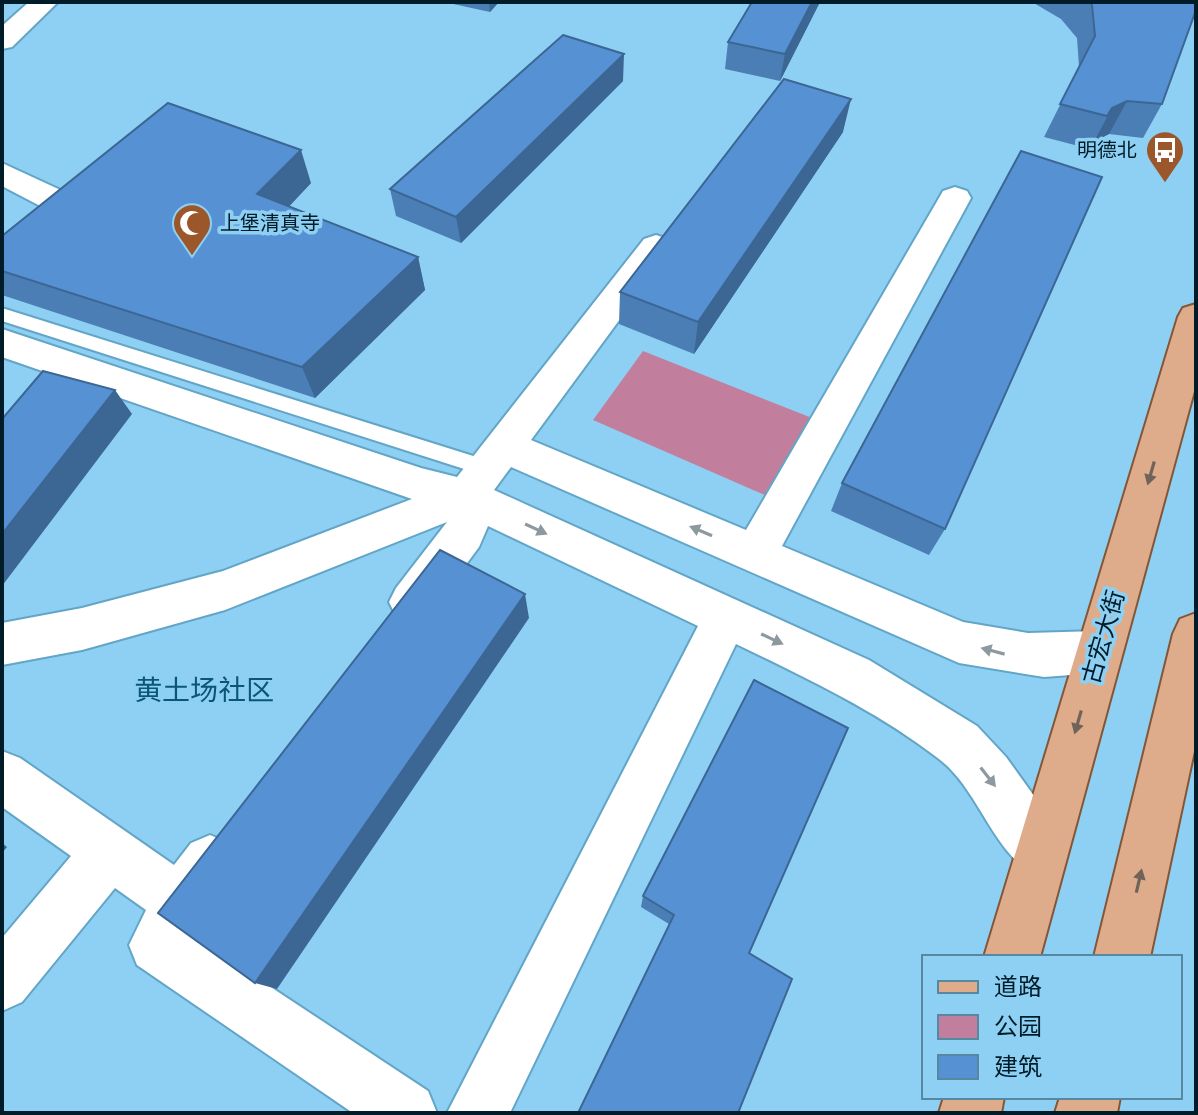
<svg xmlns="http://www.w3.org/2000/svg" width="1198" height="1115" font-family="Helvetica,'Noto Sans SC',sans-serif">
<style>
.green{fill:#c27f9d}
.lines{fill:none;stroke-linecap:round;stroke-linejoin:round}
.lane-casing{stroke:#63a5c6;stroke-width:4}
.street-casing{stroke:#63a5c6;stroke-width:4}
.primary-casing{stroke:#835637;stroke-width:4}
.lane{fill:#fff;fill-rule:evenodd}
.street{fill:#fff;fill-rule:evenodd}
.primary{fill:#dfac8b;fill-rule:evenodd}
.wall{fill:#4a7eb5}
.shaded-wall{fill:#3c6694}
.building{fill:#5692d3;stroke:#3c6694;stroke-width:2}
.oneway{fill:#70645a}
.oneway2{fill:#8d999f}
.labels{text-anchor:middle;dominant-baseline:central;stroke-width:7;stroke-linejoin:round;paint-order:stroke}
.far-poi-label{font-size:20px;fill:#011c29;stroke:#8ed0f3;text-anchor:end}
.street-label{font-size:24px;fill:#011c29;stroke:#8ed0f3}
.quarter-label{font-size:28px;fill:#0b5675;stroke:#8ed0f3}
</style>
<rect width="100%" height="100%" fill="#8ed0f3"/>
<path class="green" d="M643,351L812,418L769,497L593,420Z"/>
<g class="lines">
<defs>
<path id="lane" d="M2,308L486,460L496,468L486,476L2,321Z"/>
<path id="street" d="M29,2H58L12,47L2,49V26Z
M2,163L80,199L85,207L14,282L2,285V252L46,209L2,186Z
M955,187L967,191L971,198L782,546L963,622L1028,633L1098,631L1115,637L1121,652L1115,667L1098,673L1044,677L959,663L511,467L494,490L869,660L977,726L1006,757L1060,832L1068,851L1060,870L1041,878C994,858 980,790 939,759C877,711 806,678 736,644L510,1113H447L698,626L488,526L479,547L428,616L412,622L396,616L389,602L396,588L447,522L225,610L82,650L2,665V623L82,608L223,571L412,499L2,357V329L421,468L457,477L644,239L656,235L668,239L673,247L531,440L746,530L939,198L943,191Z
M2,751L20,758L174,865L191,843L210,835L229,843L237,862L229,881L192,935L428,1091L437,1113H353L137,965L129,945L146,910L115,888L22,1002L2,1011V938L71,856L2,807Z"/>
<path id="primary" d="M1196,304V384L1040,957H984L1178,317L1183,308Z
M1196,613V742L1150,957H1094L1173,634L1180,619Z
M944,1097H1004L1001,1113H939Z
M1060,1097H1120L1117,1113H1055Z"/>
</defs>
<use href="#lane" class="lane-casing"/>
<use href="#street" class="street-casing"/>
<use href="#primary" class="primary-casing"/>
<use href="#lane" class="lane"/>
<use href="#street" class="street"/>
<use href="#primary" class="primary"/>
</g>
<path class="wall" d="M444,2H499L490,12Z
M820,2L780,81L725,69L728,42Z
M1032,2H1196L1162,104L1143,138L1109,134L1095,141L1090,149L1044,137L1079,67L1077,38L1061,19Z
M623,81L461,243L396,216L390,189Z
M843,132L694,354L619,324L620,292Z
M311,183L289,206L418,257L425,290L315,398L2,295V236Z
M842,483L945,529L929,555L831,511Z
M643,896L749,953L669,924L641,907Z"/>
<path class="shaded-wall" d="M489,2H499L490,12Z
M812,2H820L780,81L785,54Z
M624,54L623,81L461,243L456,217Z
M851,99L843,132L694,354L698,322Z
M1127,101L1109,134L1095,141L1090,149L1112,108Z
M301,150L311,183L270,227L257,194Z
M418,257L425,290L315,398L302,367Z
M115,390L132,414L2,586V534Z
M525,594L529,618L277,989L255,983Z
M2,843L7,847L2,853Z"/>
<path class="building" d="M752,2H812L785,54L728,42Z
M1090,2H1196V10L1162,104L1127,101L1112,108L1107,116L1060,104L1095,36L1092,5Z
M563,35L624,54L456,217L390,189Z
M784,79L851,99L698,322L620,292Z
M168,103L301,150L257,194L418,257L302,367L2,271V236Z
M1021,151L1102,177L945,529L842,483Z
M43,371L115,390L2,534V419Z
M440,550L525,594L255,983L158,913Z
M754,680L848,728L749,953L792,979L738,1113H578L674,915L643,896Z"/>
<defs><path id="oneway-solid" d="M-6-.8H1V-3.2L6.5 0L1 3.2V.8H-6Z" transform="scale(2)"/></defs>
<g class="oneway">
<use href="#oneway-solid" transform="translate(1151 473) rotate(106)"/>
<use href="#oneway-solid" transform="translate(1078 722) rotate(106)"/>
<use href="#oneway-solid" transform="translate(1139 881) rotate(-77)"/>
</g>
<g class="oneway2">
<use href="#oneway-solid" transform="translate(536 529) rotate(25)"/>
<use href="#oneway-solid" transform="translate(701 531) rotate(-157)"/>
<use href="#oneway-solid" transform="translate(772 639) rotate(25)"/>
<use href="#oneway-solid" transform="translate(993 651) rotate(-165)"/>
<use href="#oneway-solid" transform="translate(988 777) rotate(52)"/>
</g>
<defs>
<symbol id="bus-pin" viewBox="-11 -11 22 30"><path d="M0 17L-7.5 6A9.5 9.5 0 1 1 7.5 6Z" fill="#9b5729" stroke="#8ed0f3"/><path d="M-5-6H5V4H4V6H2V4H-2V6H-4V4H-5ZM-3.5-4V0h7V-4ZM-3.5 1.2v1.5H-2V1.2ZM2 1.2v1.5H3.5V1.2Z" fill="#fff"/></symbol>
<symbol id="mosque-pin" viewBox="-11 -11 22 30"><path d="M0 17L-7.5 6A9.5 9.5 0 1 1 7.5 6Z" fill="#9b5729" stroke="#8ed0f3"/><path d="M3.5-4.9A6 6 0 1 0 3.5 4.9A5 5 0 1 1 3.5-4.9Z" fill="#fff"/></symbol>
</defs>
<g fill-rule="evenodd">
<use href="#bus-pin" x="1143" y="128" width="44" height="60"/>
<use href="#mosque-pin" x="170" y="201" width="44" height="60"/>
</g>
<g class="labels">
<g class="far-poi-label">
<text x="1137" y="150">明德北</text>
<text x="220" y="223" text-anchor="start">上堡清真寺</text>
</g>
<g class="street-label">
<text transform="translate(1103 637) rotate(-74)">古宏大街</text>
</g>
<g class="quarter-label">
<text x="204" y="690">黄土场社区</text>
</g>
</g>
<rect width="1198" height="1115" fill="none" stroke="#011c29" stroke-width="8"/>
<rect x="922" y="955" width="260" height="144" fill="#8ed0f3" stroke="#5688a2" stroke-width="2"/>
<rect x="938" y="981" width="40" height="12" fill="#dfac8b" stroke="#5688a2" stroke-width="2"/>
<text x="994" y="995" font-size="24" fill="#011c29">道路</text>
<rect x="938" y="1015" width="40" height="24" fill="#c27f9d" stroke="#5688a2" stroke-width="2"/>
<text x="994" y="1035" font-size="24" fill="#011c29">公园</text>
<rect x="938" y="1055" width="40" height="24" fill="#5692d3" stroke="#5688a2" stroke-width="2"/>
<text x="994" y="1075" font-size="24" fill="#011c29">建筑</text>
</svg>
